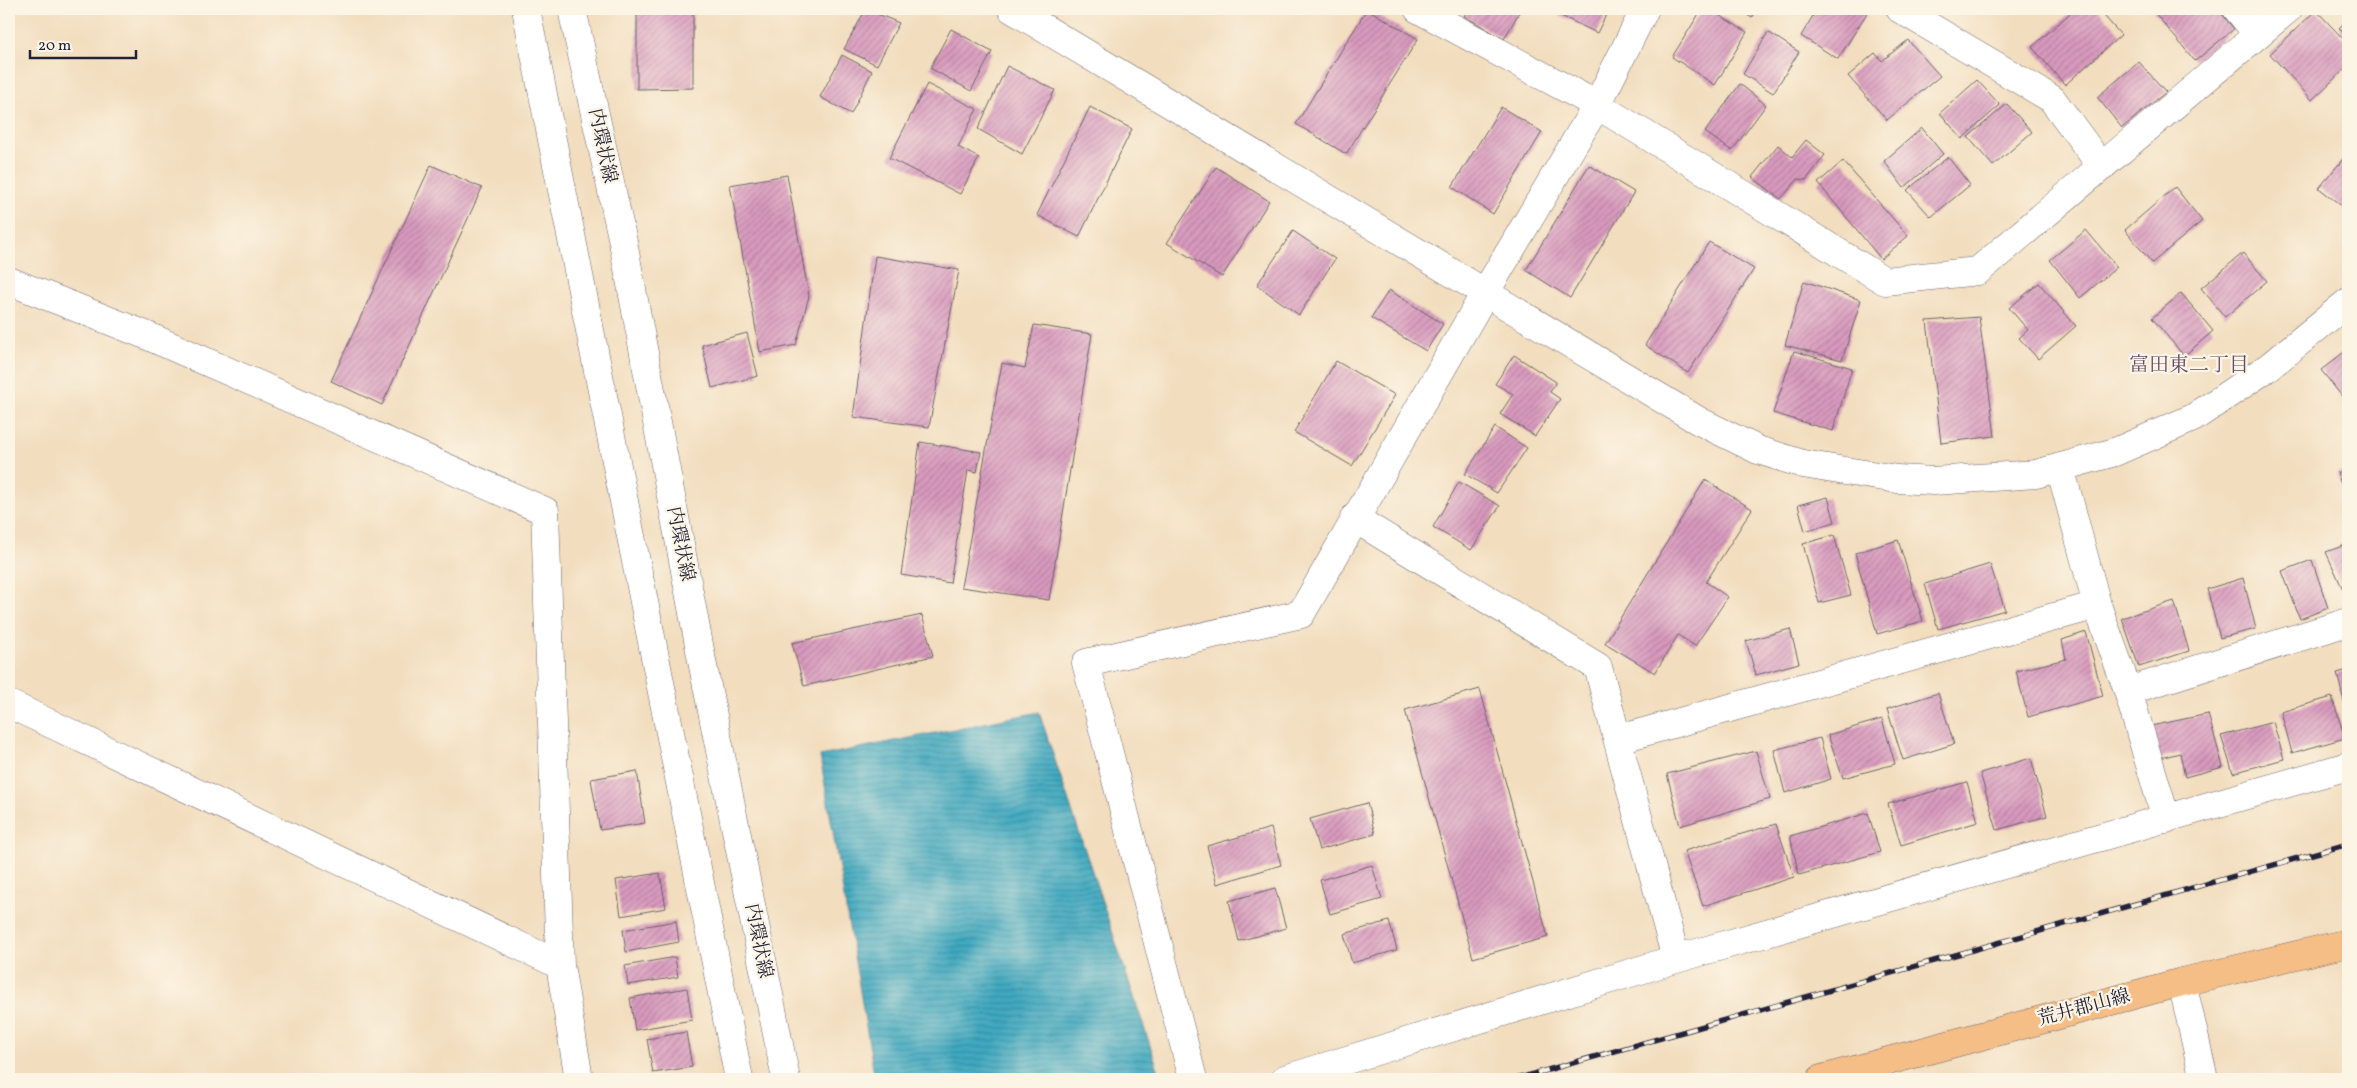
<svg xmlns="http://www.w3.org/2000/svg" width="2357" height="1088" font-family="Vollkorn,'Noto Serif JP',serif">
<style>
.water{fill:url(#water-rules);stroke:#31667e}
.building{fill:url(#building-hatch)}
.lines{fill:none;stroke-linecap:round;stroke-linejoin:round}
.minor-casing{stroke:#6b6369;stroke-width:29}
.major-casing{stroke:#6b6369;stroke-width:29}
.minor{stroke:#fff;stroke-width:28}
.major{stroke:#f6be87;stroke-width:28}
.rail-casing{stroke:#22223b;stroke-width:5.5}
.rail{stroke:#fcf5e5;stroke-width:4;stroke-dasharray:11;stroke-linecap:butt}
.labels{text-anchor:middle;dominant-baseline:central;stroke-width:4.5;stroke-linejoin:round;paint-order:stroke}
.street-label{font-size:19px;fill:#22223b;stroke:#fcf5e5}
.neighbourhood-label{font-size:20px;fill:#624c69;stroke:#fcf5e5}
</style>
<defs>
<pattern id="water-rules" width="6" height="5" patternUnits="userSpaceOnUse" patternTransform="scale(1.25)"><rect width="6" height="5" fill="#40a9c0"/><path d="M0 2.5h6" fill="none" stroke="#35899d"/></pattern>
<pattern id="building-hatch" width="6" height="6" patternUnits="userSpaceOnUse" patternTransform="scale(1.25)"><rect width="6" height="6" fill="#d99abe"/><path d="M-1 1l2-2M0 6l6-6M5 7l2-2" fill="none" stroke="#b07d9c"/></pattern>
</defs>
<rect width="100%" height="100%" fill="#fcf5e5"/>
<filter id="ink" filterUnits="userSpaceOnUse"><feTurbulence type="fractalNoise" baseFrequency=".02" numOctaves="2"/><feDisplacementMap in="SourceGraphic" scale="10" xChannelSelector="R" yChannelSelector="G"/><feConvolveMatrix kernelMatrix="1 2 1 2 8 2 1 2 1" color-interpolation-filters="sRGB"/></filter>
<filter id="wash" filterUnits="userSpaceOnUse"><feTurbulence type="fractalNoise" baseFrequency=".0096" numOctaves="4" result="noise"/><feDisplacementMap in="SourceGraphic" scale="20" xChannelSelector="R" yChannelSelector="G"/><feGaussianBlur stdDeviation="1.12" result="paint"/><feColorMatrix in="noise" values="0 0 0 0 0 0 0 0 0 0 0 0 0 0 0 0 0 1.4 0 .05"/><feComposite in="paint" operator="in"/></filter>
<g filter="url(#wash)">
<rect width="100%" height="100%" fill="#f2ddbe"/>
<path class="water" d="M1039,712L1161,1078L875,1079L820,756Z"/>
<g id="blocks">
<path class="building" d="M637,9H693V88L637,89Z
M866,9L899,23L877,65L844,49Z
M1367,9L1418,39L1346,154L1296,124Z
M1468,9H1521L1504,39L1464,16Z
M1562,9H1609L1597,33L1559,15Z
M1702,9H1709L1747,32L1715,85L1672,57Z
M1738,9H1758L1752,18Z
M1817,9H1860L1867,13L1838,59L1801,36Z
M2075,9H2098L2121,35L2065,85L2032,47Z
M2158,9H2218L2234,29L2195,61L2154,12Z
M2316,10L2348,44V66L2312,100L2270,54Z
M2348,19V38L2339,28Z
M951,29L992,52L971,91L930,68Z
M1768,32L1799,52L1773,93L1743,74Z
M1908,40L1940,76L1887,120L1848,76L1875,53L1882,61Z
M842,55L872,71L851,114L820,97Z
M2139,62L2166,92L2122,128L2097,97Z
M1007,66L1055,90L1022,154L978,129Z
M1977,80L2000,105L1962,139L1940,113Z
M927,84L977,109L958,147L979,158L960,194L889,158Z
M1740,84L1766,105L1732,151L1705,132Z
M2007,104L2032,132L1993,166L1968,137Z
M1090,107L1132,129L1079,237L1037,215Z
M1501,107L1542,132L1493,214L1452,187Z
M1922,128L1943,154L1904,188L1884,161Z
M1806,140L1825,155L1806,180L1798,179L1781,199L1752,177L1778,145L1792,157Z
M2348,153V211L2319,188Z
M1948,157L1970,185L1931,217L1907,190Z
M1843,161L1908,236L1881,259L1818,183Z
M431,165L482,188L382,405L331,381Z
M1589,165L1634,192L1570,298L1526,270Z
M1216,167L1269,201L1222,277L1167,243Z
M787,175L809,296L796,345L760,352L730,185Z
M2175,187L2202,221L2152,263L2125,230Z
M2086,230L2117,267L2080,298L2050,260Z
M1293,231L1335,259L1299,315L1257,285Z
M1709,242L1754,269L1688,373L1645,345Z
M2243,253L2267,281L2225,317L2201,288Z
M875,256L959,270L929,427L853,417Z
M1804,281L1861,300L1842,360L1785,345Z
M2039,283L2076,326L2038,359L2019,338L2028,330L2009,308Z
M1389,290L1443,324L1426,351L1371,318Z
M2181,293L2213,331L2184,356L2152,318Z
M1979,317L1995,436L1941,443L1927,321Z
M1034,325L1092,334L1049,600L961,587L1002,363L1025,368Z
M747,333L758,376L712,388L702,345Z
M2348,349V404L2321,370Z
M1794,351L1852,368L1833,431L1773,413Z
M1514,355L1556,382L1550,392L1560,399L1535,436L1500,414L1513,394L1495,384Z
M1336,361L1395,395L1352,466L1294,432Z
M1495,427L1527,448L1497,493L1465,474Z
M920,442L981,452L977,472L968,470L950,583L901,575Z
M2348,469V501L2337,473Z
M1705,480L1752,509L1706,582L1728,597L1695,646L1678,635L1655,673L1605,643Z
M1459,482L1500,506L1471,550L1433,527Z
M1828,497L1835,522L1805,531L1798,505Z
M1834,535L1851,595L1819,603L1803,544Z
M1898,540L1923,621L1877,634L1855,553Z
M2348,544V596H2346L2326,552Z
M2312,560L2328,608L2300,619L2282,571Z
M1990,564L2005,610L1938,629L1925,584Z
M2243,578L2256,629L2220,638L2207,589Z
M2174,601L2189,651L2139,667L2122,618Z
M922,615L933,656L804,686L792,643Z
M1790,629L1799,663L1756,675L1746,641Z
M2086,632L2103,696L2028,717L2016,671L2066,659L2062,640Z
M2348,670V718L2337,673Z
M1480,689L1548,937L1473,958L1405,710Z
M1938,693L1954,744L1903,760L1887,709Z
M2332,697L2345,738L2292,753L2281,712Z
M2208,714L2223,767L2185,777L2180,753L2160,758L2151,726Z
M1882,719L1895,764L1843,778L1828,735Z
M2273,722L2284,759L2233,773L2221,736Z
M1820,738L1831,779L1785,793L1774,750Z
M1756,751L1770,799L1680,826L1667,774Z
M2031,758L2047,816L1997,830L1980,773Z
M637,771L645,823L600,830L591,779Z
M1967,782L1978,822L1901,845L1888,804Z
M1367,803L1375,834L1319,850L1310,819Z
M1868,813L1880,852L1799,875L1790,836Z
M1776,824L1794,877L1703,906L1684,851Z
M1271,828L1281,865L1217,884L1207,846Z
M1372,865L1382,899L1330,914L1320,880Z
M660,873L666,908L621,916L616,880Z
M1275,888L1286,928L1239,941L1229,901Z
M676,921L679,942L626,952L623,930Z
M1389,921L1397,950L1352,963L1344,934Z
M675,957L678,977L628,985L625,966Z
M687,988L692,1020L635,1030L630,998Z
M686,1032L692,1067L653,1073L647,1039Z"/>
</g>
</g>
<g filter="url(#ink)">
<use href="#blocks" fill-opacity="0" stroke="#6b6369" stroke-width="1"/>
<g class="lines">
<defs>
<path id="minor" d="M526,9L739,1079
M572,9L623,242L703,666L786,1079
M1012,9L1699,421L1758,450L1803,464L1845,471L1897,479L1934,481L2036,474L2115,452L2193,418L2270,366L2348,302
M1418,9L1597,105L1885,281L1978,271L2288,9
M1900,9L2052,99L2102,167
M2237,9L2257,33
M9,281L148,336L545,511L560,965L579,1079
M2060,467L2097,605L2128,691L2166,819
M1354,518L1598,667L1676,959
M2128,691L2348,622
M9,704L560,965
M1619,739L2097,605
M2182,982L2204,1079
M1193,1079L1086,663L1301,614L1485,293L1597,105L1645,9
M1285,1079L1676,959L2348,766"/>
<path id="major" d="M1821,1079L2182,982L2348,943"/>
</defs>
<use href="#minor" class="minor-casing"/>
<use href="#major" class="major-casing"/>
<use href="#minor" class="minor"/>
<use href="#major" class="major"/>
<defs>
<path id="rail" d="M1516,1079L2348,844"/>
</defs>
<use href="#rail" class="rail-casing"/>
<use href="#rail" class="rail"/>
</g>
</g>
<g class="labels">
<g class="street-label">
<text transform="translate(602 146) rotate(78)">内環状線</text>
<text transform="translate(680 544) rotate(79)">内環状線</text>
<text transform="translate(758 941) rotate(79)">内環状線</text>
<text transform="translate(2084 1008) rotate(-15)">荒井郡山線</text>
</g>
<g class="neighbourhood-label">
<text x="2189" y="366">富田東二丁目</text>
</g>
</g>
<rect width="2357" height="1088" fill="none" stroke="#fcf5e5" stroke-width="30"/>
<path d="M30 50v8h106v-8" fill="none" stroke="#22223b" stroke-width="2.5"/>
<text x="38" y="50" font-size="15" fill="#22223b" stroke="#fcf5e5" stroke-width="4" paint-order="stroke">20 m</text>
</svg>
